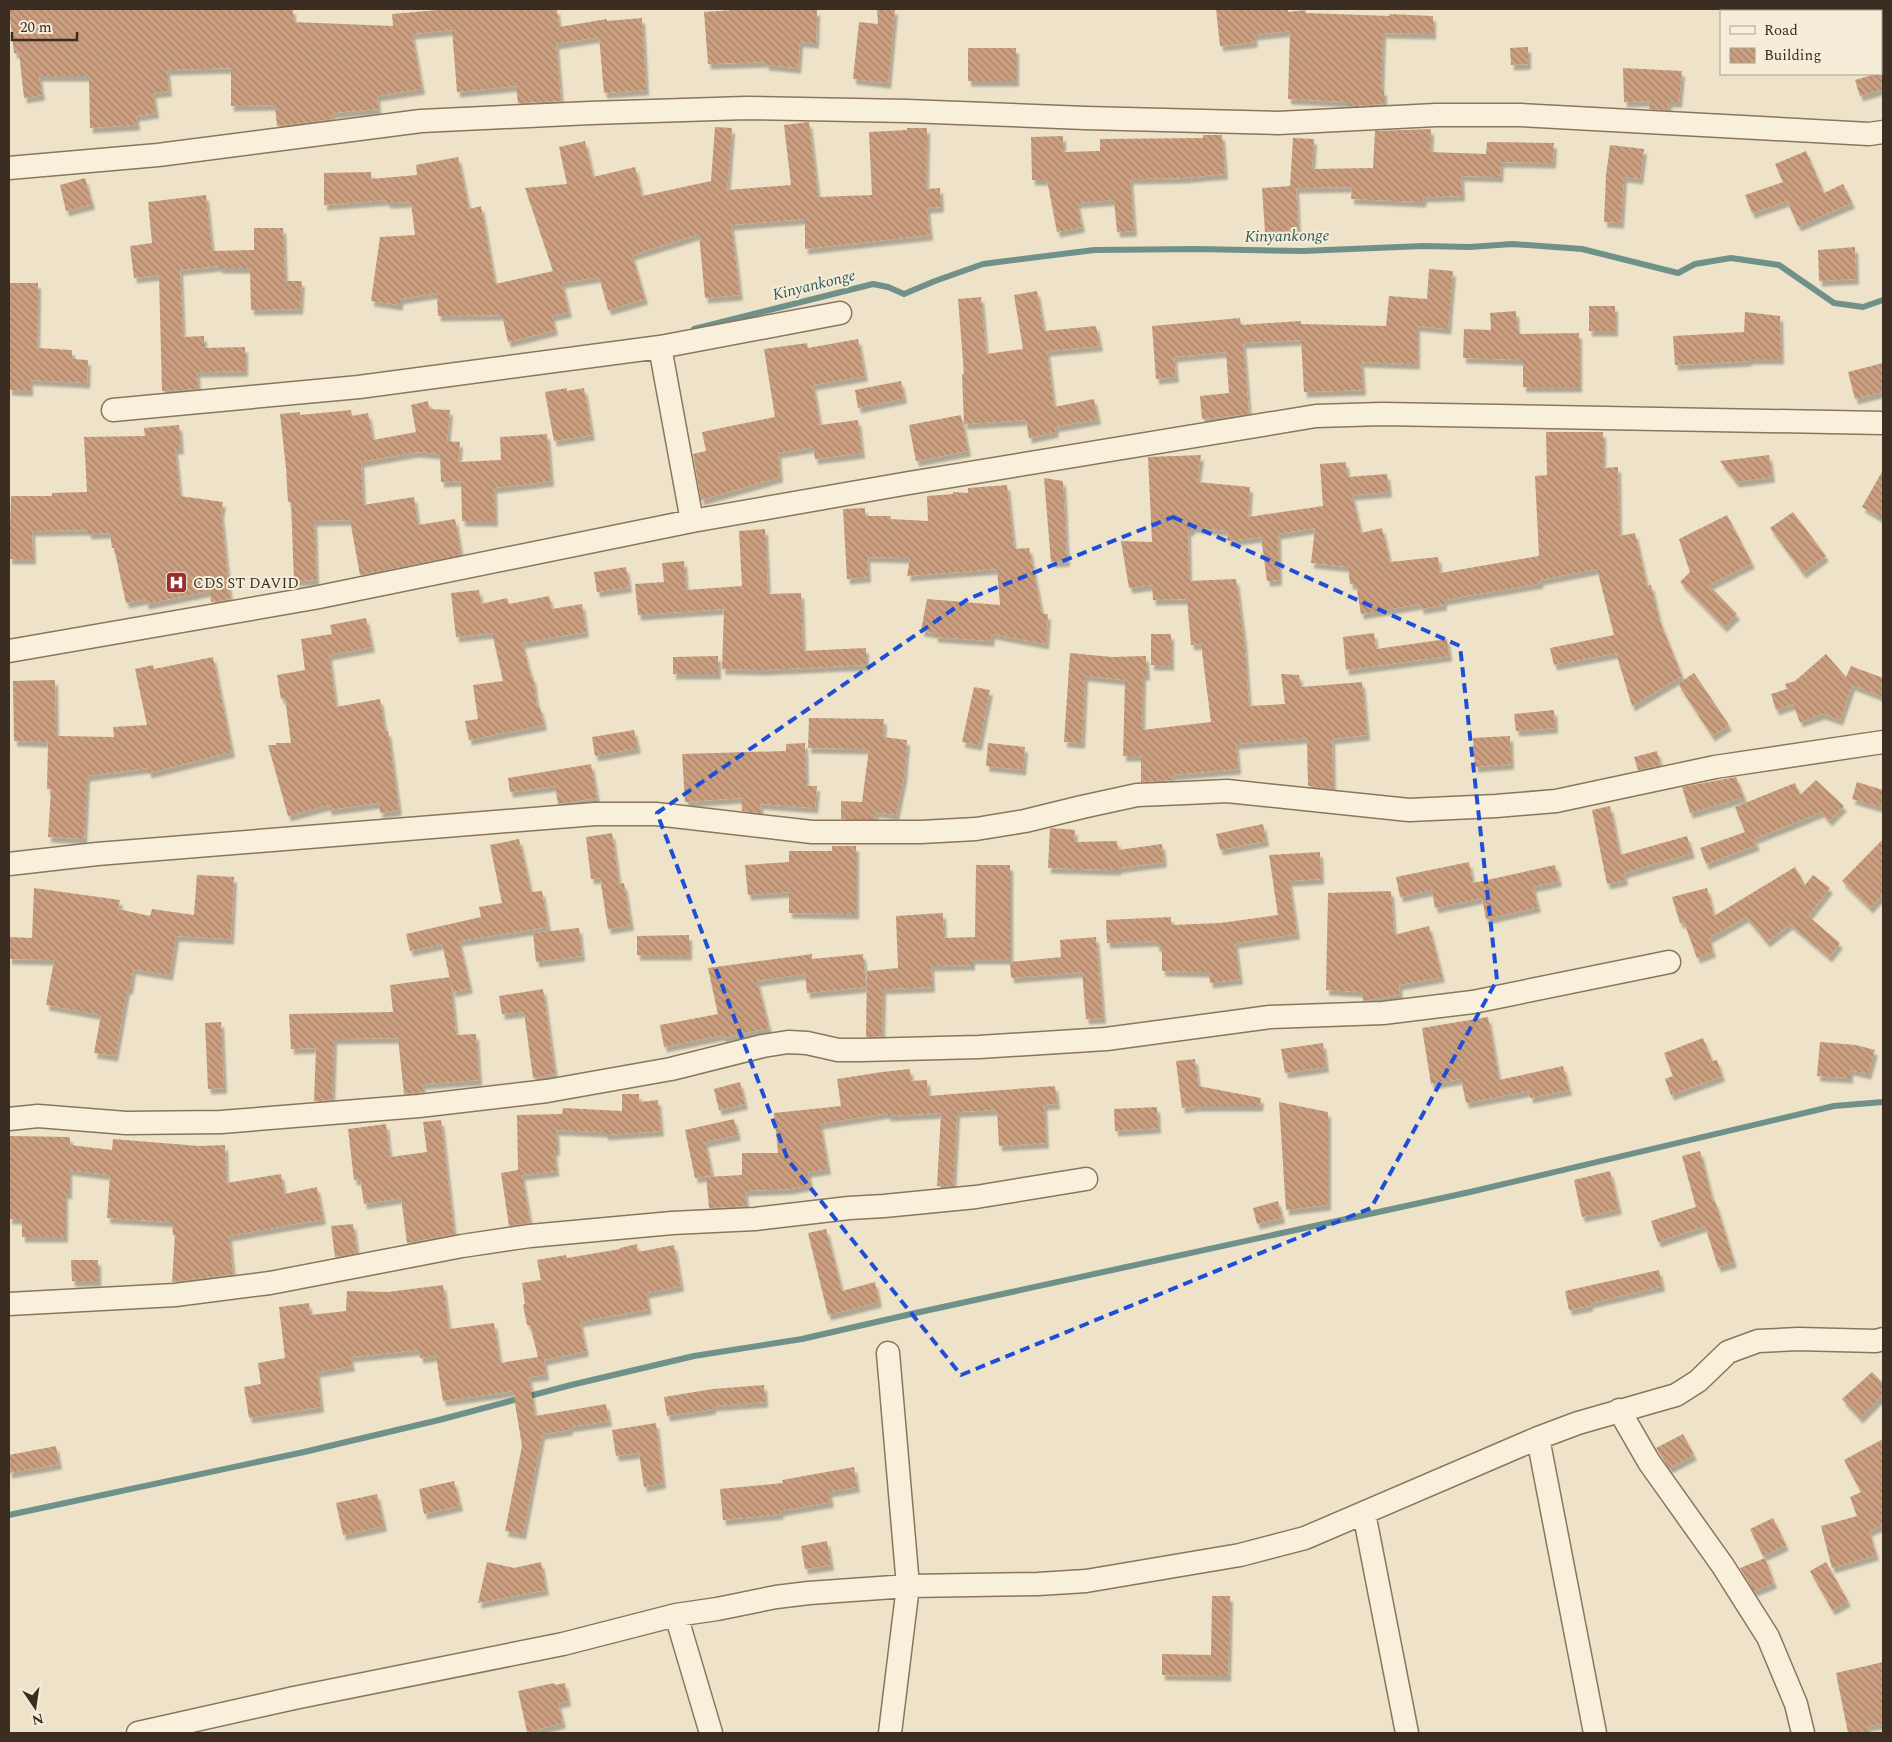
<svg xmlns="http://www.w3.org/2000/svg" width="1892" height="1742" font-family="Spectral,serif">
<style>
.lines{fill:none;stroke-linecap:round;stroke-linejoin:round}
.stream{stroke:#709189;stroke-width:6}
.building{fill:url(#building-back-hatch);filter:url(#shadow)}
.minor-casing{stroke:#8a755d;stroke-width:25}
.minor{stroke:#f9f0dc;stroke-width:22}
.marked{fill:none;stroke:#1d4ed8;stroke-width:4;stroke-dasharray:10 6;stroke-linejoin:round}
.labels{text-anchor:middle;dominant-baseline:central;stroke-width:4;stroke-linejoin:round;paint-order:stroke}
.poi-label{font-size:15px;fill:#3b2d21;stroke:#f5edd8;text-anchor:start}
.water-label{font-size:16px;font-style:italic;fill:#305a58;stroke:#f5edd8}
</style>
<defs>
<pattern id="building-back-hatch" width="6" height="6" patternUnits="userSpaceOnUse" patternTransform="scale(1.25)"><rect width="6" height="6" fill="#cb9f7f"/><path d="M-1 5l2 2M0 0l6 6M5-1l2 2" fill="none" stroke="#a68268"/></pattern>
<filter id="shadow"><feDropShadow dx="3" dy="5.5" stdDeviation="1" flood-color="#0004"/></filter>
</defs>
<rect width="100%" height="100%" fill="#eee3c9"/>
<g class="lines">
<path class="stream" d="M694,329L873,284L888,287L904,294L935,281L983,264L1094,250L1197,249L1303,251L1423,246L1470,247L1512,244L1582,249L1678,273L1695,264L1731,258L1779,265L1834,303L1863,307L1883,300
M9,1515L304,1452L439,1420L571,1385L694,1356L802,1339L920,1312L1470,1192L1834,1106L1883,1102"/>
</g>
<path class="building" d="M9,9H293V22L393,26L392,14L449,9H557L559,27L607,19V21L642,18L646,90L604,93L599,37L556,44L561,101L518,103L516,86L457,92L452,30L412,34L422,89L377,96L378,109L332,113L333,119L277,126L275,105L231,106V68L167,70L169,91L153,93L156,113L136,116L137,125L90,128L89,76H39L42,95L24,98L19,53H14Z
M748,9L817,10L816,43L800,42L798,68L766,65V62L708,64L704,12Z
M877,9H895L888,83L853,79L859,22L878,24Z
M1216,9H1288V12L1305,10L1306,13L1390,16L1389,14L1433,16V34L1383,33L1381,90H1384V104L1348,106V102L1288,99L1290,31L1254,35L1255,42L1220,46Z
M1528,47V64L1511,65L1510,48Z
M968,48H1016V81H968Z
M1623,68L1682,71L1679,102H1669L1668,110L1649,109L1650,101L1624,102Z
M1883,72V89L1860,96L1855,80Z
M809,122L818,197L872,195L869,132L907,130V128H927L926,189L940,188L941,207L927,208L930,235L805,249V219L731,225L740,295L705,298L699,234L632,255L645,299L608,310L599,277L562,283L569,312L552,316L555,330L508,342L502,315L438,316L437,293L400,299V305L371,301L380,237L415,235L411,202L387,203L386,200L324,205V173L371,172V179L417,175L416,165L458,157L469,209L481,206L495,284L553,271L525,188L567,184L559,147L585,141L593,177L635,167L642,196L711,181L715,127L732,128L727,190L791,185L784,125Z
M1431,129L1430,152L1486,154L1487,142L1554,143L1553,163L1501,162L1500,177L1461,176L1462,196L1424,197L1423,202L1351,199L1352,187L1296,188L1298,230L1265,232L1262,188L1290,186L1293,138L1314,139L1312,169L1373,168L1375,131Z
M1203,135H1222L1225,174L1183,178L1130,179L1134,231L1117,232L1114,200L1077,203L1082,227L1057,232L1047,180H1032L1031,137L1063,136V152L1100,151V139L1203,138Z
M1610,145L1644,149L1640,179L1624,177L1621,223L1604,222L1606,175Z
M1806,151L1824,193L1843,184L1852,203L1798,226L1787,201L1752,213L1745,195L1783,182L1775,164Z
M85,178L92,204L66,211L60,185Z
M206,195L212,251L254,250V228H283L285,281H302L300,309L251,310L250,268H219V266L180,270L183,337L204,336V348L245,347V371L197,372L198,389L162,391L159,275L134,278L130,246L152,243L148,202Z
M1855,247L1856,279L1819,281L1818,250Z
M1429,269L1453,271L1448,329L1417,326V364L1361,362L1363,390L1304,392L1301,340L1243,343L1249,414L1202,419L1200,396L1229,393L1226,352L1174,357L1176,377L1156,379L1152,326L1240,318L1241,325L1301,321V324L1386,326L1389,296L1427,299Z
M9,283H38L37,348L72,350V359L88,360L87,383L30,380V391L9,390Z
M1037,291L1044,331L1096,326L1100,346L1047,351L1054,407L1094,399L1098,419L1055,427L1056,432L1029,438L1026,420L964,424L962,374H964L958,299L981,297L986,354L1023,349L1014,295Z
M1589,306H1615V331H1589Z
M1516,311L1517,331H1519V334L1579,333V387H1523V360L1463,358L1464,329L1491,330L1490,313Z
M1745,312L1780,316L1781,359H1749V361L1675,365L1673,336L1744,332Z
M858,339L865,376L813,385L820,425L858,420L862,453L815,459L813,447L778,453L780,477L701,500L693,454L706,451L702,432L775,417L764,349L807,343L808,348Z
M1883,363V392L1855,399L1848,372Z
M901,381L904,398L858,408L855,390Z
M567,388V391L584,388L592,435L554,441L545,392Z
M428,401L429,409L450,410L447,441L460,442L458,462L501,460L500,437L547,434L551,481L494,488L495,521H462L461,481L441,482L440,454L416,452L361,462L363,505L414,497L418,525L455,519L461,555L360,575L350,520L314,521L316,580L294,581L291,502H288L286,468L280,414L300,412V415L351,410L352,416L368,413L373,440L416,432L411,405Z
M961,415L968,451L916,461L909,425Z
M179,425L181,449H175L180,496L223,502L221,513L230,599L211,602L210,591L146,604L145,599L126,603L114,548H112L110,533L88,534V530L32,531L33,559H9L11,496H52V493L87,492L84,437L145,436L144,428Z
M1546,432H1603V468L1618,467L1619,536L1635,533L1647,586L1651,585L1659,619L1682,676L1632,706L1616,653L1554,665L1550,648L1614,635L1597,569L1540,580L1541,583L1444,600V605L1421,609L1420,604L1361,614L1356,584H1350L1348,567L1311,563L1315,528L1278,534L1279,580L1267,581L1261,537L1227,541L1228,531L1192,527L1191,531L1188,530L1189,581L1236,579L1244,640L1249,706L1285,704L1281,674L1299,675L1301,687L1362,682L1367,735L1332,739L1333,789L1308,786L1307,738L1236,744L1238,769L1171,775V780L1141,782V756H1123L1125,680L1085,676L1082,743L1064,742L1070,653L1112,657L1146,656L1147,675H1143L1142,730L1211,722L1201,644L1191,645L1187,599L1153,600L1152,585L1129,588L1121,541L1152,542L1148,457L1201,455L1197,482L1250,487L1248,517L1323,506L1320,464L1346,462L1347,477L1387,474L1389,492L1352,495L1361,533L1382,528L1390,562L1438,557L1440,573L1539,556L1535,476L1547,475Z
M1769,455L1772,477L1736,482L1720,461Z
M1883,470V519L1862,507Z
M1044,478L1063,481L1067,561L1051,562Z
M1007,485L1014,549L1029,548L1042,614H1048L1046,644L992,634L991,641L935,637V633L921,631L927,599L1000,605L997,569L907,576L910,558L867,557L868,577L847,579L843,509L865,508V516H891L890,519L928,521L927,496L953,494V492L968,493V488Z
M1793,512L1826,556L1803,573L1770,528Z
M1727,515L1752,563L1709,585L1737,614L1724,627L1680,582L1690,572L1679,539Z
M765,529L768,594L801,593L803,651L866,648V665L762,670L722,669L724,609L638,615L635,584L664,582L662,563L684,561L686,590L742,586L739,531Z
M626,567L629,587L597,592L594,572Z
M479,590L481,604L507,598L509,604L549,596L552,609L582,604L586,632L522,643L531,677H533L537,707H540L544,725L469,740L465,721L478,719L473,685L503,681L492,633L456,637L451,593Z
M366,618L372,647L329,655L336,707L380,699L385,731H388L399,810L380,813L379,803L329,810L328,805L288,816L268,745H276V743H291L285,698L281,699L277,675L305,670L301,639L332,634L330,625Z
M1374,633L1376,649L1447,639L1449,656L1346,670L1343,637Z
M1151,634H1171V665H1151Z
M1826,654L1846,677L1851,666L1883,678V697L1852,685L1840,720L1822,714L1800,722L1793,704L1776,710L1771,694L1787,689L1785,684L1795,681Z
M718,656V674H673V657Z
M213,657L232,752L149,773L147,768L87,776L84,839L48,837L51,789H47L48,742L14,741L13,681L55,680L56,736L114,737L113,727L147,725L135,669L153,665L154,669Z
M1694,673L1729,725L1712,736L1678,684Z
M974,687L990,690L979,745L962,742Z
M1554,710L1555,728L1516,731L1514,714Z
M809,718L884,719L883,737L907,740L904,777L896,815L876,812L875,819H841V801L862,802L869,749L808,748Z
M634,730L638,748L595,756L592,737Z
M1510,736L1511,764L1475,767L1473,738Z
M805,743L806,786H817L815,808L760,804L761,813L742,811L741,798L685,802L682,754L786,751V744Z
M988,743L1025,747L1023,770L986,766Z
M1657,751L1661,765L1638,770L1634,757Z
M591,764L597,798L558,804L555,786L510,792L508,778Z
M1736,777L1744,797L1690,813L1682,787Z
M1816,780L1844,806L1829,821L1821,812L1754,839L1757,845L1706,864L1700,848L1745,832L1735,807L1795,783L1800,795Z
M1857,782L1883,790V808L1852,799Z
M1610,806L1620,855L1687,836L1692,853L1624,873L1625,880L1607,884L1592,810Z
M1263,824L1266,841L1220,850L1216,834Z
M1050,828L1075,830L1074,842L1117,841L1118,850L1162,844L1164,862L1118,868V870L1048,868Z
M612,833L619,884L624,883L631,925L608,929L600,878L591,879L586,837Z
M519,839L531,892L542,891L548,927L459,941L470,988L453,992L442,944L410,951L406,934L481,917L479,907L502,903L490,845Z
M1883,839V894L1870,908L1842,881Z
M832,846H856V914L789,913V892L748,895L745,865L789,862V851H832Z
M1320,852L1321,879L1289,881L1297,934L1235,943L1240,979L1210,983L1209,972L1162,971V946H1156V941L1107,943L1106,920L1171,917V925L1220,923L1278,915L1269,855Z
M1469,862L1473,883L1555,865L1559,881L1533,887L1538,907L1486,919L1482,898L1435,908L1432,890L1400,897L1396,877Z
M976,865H1010V959H972V965L931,966L932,987L883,989L882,1036L866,1037L867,971L898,968L896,916L943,913L944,938L975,937Z
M1795,867L1805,885L1813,875L1830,888L1808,916L1840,943L1829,957L1790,924L1767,942L1746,917L1709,938L1713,952L1697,958L1684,922L1680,923L1672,897L1707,888L1714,916Z
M197,875L234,877L231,939L176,936L170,975L133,969L130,989H127L115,1056L94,1053L101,1015L46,1005L54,960L9,959V937L32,938L34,888L120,900L118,909L150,916L152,909L194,915Z
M1391,891L1394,935L1429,926L1442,977L1399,985L1400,994L1370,1000L1363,1001L1362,992L1326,990L1328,893Z
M579,928L582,956L536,962L533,933Z
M689,935V955H637V936Z
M1096,937L1103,1018L1086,1019L1082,972L1011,978L1010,962L1061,957L1060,940Z
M812,954V959L863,954L866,987L807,993L805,974L757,981L769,1028L723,1038L722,1035L664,1047L660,1025L718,1014L708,968Z
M450,977L456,1035L476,1034L479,1080L422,1084L423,1092L404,1094L398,1038L334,1039L332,1100L314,1101L316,1048L291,1049L289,1014L393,1012L390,985Z
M543,989L555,1074L533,1078L524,1012L502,1014L499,996Z
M1488,1017L1499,1080L1563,1066L1569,1090L1530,1098L1529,1091L1466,1103L1461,1079L1431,1084L1422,1028Z
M221,1022L224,1088L208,1089L205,1023Z
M1703,1038L1712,1061L1717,1060L1722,1076L1671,1095L1665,1079L1673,1076L1664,1053Z
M1820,1042L1856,1045L1875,1050L1868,1074L1850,1070V1078L1817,1076Z
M1323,1043L1326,1067L1285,1073L1281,1049Z
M1195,1059L1198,1086L1261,1098L1260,1106H1196L1182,1108L1176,1061Z
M910,1069L911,1081L927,1080L928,1096L1055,1086L1057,1104L1044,1105L1046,1143L999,1146L997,1110L957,1112L953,1186H937L941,1113L888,1116L887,1113L820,1124L828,1169L808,1172L810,1185L790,1189L745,1191L746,1206L709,1208L706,1177L742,1175V1153H778L774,1113L841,1106L837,1079L882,1072Z
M740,1082L745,1104L719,1110L714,1089Z
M622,1094H639V1102L658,1100L661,1131L605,1135V1132L556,1130L557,1150H554L556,1171L522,1175L530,1223L509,1226L501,1173L518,1170L517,1115L562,1114L563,1108L622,1111Z
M1279,1102L1328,1112V1205L1286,1210Z
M1157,1107L1158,1128L1115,1131L1114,1109Z
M734,1119L738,1135L705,1142L712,1175L695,1178L685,1130Z
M441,1120L454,1234L407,1243L401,1198L364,1204L360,1179L354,1180L348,1129L386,1124L390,1157L427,1152L423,1122Z
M9,1136L70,1137V1145L112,1150L113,1139L199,1146L225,1145L226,1183L281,1174L284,1194L317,1187L323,1219L229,1236L233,1274L172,1282L175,1235H173L172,1222L107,1218L110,1175L69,1170V1194L65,1193V1237H22V1219H9Z
M1700,1151L1713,1202L1715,1201L1734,1262L1718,1267L1705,1226L1658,1242L1651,1221L1696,1207L1682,1156Z
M1610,1171L1619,1209L1582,1217L1574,1180Z
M1278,1201L1282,1218L1257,1224L1253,1208Z
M353,1224L357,1253L335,1257L331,1226Z
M826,1229L842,1291L875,1282L879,1302L828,1315L808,1233Z
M637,1244L638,1252L674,1245L681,1286L646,1293L649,1309L580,1322L586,1351L544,1360L546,1375L529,1377L535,1416L606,1404L609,1421L569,1427L570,1430L542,1434L523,1534L505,1531L522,1446L513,1391L443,1401L436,1356L420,1358L419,1350L350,1357L352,1366L317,1372L321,1407L249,1418L244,1387L261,1384L258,1363L285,1358L279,1307L309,1303L310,1315L346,1311L347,1291L388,1292L443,1285L449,1329L494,1323L500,1363L538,1357L530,1325H527L523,1305L525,1304L522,1283L541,1280L537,1260L566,1255L567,1258L620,1249V1248Z
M71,1260H98V1281H72Z
M1659,1270L1662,1286L1590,1303V1306L1569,1310L1565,1291Z
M1872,1372L1883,1383V1395L1860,1418L1842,1399Z
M764,1385L765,1402L713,1406V1409L667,1416L664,1397L713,1389Z
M656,1423L663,1483L644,1487L639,1453L616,1456L612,1430Z
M1683,1434L1694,1455L1669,1468L1656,1448Z
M1883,1439V1525L1869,1531L1876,1555L1832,1568L1821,1526L1857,1516L1850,1497L1861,1492L1844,1460Z
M56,1446L59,1464L9,1473V1455Z
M854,1467L857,1487L829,1492L831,1502L780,1511L781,1514L723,1520L720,1489L783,1483L782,1480Z
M454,1481L460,1506L424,1514L419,1489Z
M377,1494L384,1526L343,1535L336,1503Z
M1773,1518L1786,1545L1763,1556L1750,1529Z
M827,1541L831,1565L805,1569L801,1546Z
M1765,1558L1774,1583L1754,1591L1740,1568Z
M487,1562L514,1568L541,1562L546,1590L478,1603Z
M1826,1562L1848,1601L1832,1610L1810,1571Z
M1212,1596H1230L1228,1676L1162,1675V1654L1211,1655Z
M1883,1662V1724L1867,1726L1868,1733H1848L1836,1673Z
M554,1683L555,1685L565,1683L568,1701L558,1703L563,1723L527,1732L518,1691Z"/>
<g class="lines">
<defs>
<path id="minor" d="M9,168L158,155L421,121L590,113L746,108L907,111L1085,118L1278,123L1436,115H1521L1869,134L1883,132
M660,347L692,521
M113,410L359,387L660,347L840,313
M9,651L314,598L692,521L909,483L1316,416L1382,414L1883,423
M9,864L97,854L595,814H656L812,832H921L976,829L1025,821L1082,807L1137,795L1186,793L1227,791L1409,810L1496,806L1556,801L1715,767L1883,742
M9,1119L38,1116L126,1123L221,1122L419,1106L547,1091L671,1069L763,1046L788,1042L807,1043L838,1050H862L979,1047L1106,1039L1270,1017L1383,1013L1473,1002L1669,962
M9,1304L175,1295L270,1283L462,1246L530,1236L672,1223L755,1219L849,1208L884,1206L976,1197L1086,1179
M888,1353L908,1586L890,1733
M1619,1410L1649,1462L1723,1566L1768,1637L1796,1704L1803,1733
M1538,1438L1595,1733
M1364,1513L1407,1733
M676,1615L711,1733
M138,1733L294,1698L563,1644L676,1615L717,1609L776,1597L809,1593L908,1586L1038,1584L1086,1581L1240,1555L1305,1538L1538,1438L1578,1423L1676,1395L1698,1381L1728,1352L1758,1341L1798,1339L1876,1341L1883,1339"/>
</defs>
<use href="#minor" class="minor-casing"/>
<use href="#minor" class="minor"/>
</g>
<path class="marked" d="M1173,517L1460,646L1497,980L1371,1208L961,1375L788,1160L657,813L968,599Z"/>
<defs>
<symbol id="hospital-square" viewBox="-11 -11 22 22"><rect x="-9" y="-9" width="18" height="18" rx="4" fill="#982e2f" stroke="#f5edd8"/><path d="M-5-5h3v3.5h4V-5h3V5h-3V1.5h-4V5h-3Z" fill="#fff"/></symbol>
</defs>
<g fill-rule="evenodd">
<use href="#hospital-square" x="164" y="570" width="25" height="25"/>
</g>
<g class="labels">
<g class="poi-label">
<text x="193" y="583">CDS ST DAVID</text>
</g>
<g class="water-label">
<text transform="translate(1287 236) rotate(-1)">Kinyankonge</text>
<text transform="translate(814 285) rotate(-14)">Kinyankonge</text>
</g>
</g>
<rect width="1892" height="1742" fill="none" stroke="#3b2d21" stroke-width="20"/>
<rect x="1720" y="10" width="162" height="65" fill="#f5edd8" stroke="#aba08f"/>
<rect x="1730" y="26" width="25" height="8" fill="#f9f0dc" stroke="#aba08f"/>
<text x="1764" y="35" font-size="15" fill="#3b2d21">Road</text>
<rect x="1730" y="48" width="25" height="15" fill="url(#building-back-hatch)" stroke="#aba08f"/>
<text x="1764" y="60" font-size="15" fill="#3b2d21">Building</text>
<g transform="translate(35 1707) rotate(167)" stroke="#f5edd8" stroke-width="4" paint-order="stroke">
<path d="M0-4L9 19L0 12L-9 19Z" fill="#3b2d21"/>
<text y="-8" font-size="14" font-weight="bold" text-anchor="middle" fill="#3b2d21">N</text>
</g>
<path d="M12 32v8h65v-8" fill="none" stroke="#3b2d21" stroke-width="2.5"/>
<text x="20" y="32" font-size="15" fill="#3b2d21" stroke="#f5edd8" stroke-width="4" paint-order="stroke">20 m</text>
</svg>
